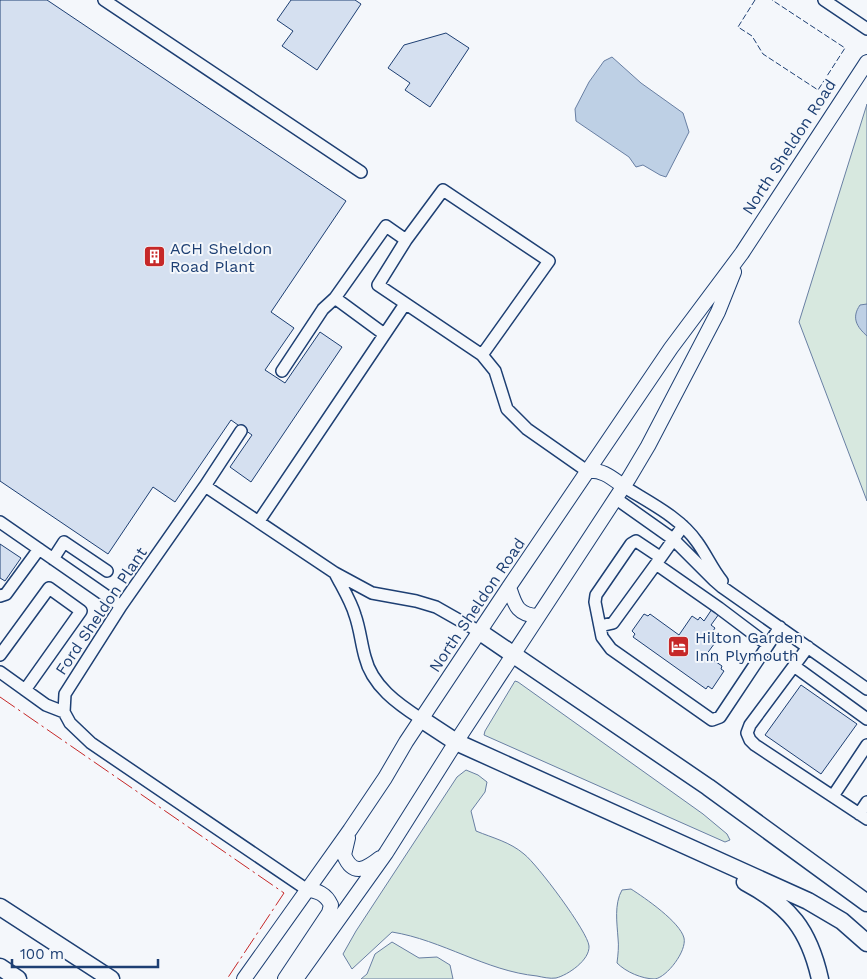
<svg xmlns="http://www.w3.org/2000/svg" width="867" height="979" font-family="'Work Sans',sans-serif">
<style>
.green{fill:#d7e8df;stroke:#687fa3}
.water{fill:#bed0e5;stroke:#687fa3}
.building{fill:#d5e0f0;stroke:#1d3f73}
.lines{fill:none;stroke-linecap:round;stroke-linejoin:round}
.minor-casing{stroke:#1d3f73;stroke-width:14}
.major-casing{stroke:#1d3f73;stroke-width:16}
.highway-casing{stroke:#1d3f73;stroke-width:19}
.minor{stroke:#f4f7fb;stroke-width:11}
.major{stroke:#f4f7fb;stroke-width:14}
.highway{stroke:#f4f7fb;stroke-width:16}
.fence{stroke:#1d3f73;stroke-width:1;stroke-dasharray:6 2.5;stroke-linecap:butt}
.power{stroke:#c62828;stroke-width:1;stroke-dasharray:18 4 2.5 4;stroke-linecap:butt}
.labels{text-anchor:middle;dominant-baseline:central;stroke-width:4;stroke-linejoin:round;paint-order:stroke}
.street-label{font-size:16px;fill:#1d3f73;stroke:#f4f7fb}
.poi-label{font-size:16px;fill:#1d3f73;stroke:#f4f7fb;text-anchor:start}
</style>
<rect width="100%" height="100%" fill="#f4f7fb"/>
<path class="green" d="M867,104V501L799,322Z
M515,681L518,682L703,814L727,834L730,840L725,842L484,735L485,731Z
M466,770L478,775L487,782L485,792L471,811L476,831C493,838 510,842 524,854C537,864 588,932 589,946C590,960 568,975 556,978C550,979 542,977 537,976C486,971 442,940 392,932L352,969L343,954L356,931L457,777Z
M631,889C645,898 680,922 684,938C687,951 667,977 655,979C642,979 626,972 617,963C618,955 619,946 618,938C617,923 614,904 622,890Z
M392,942L419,958L437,957L450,965L453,979H361L367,974L375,954Z"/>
<path class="water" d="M612,57L641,83L683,113L689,132L666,177L660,175L643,165L636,167L629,157L576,121L575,109L589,82L604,61Z
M867,304V336C857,327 851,318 860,305Z"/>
<path class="building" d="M0,0H47L346,201L271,312L294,328L265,370L285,383L320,332L342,347L251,482L230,467L252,435L231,420L175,502L153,487L108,554L0,481Z
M291,0H355L361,4L317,70L282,46L293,31L277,20Z
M446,33L469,48L430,107L405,90L410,83L388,68L404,45Z
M0,544L21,558L5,581L0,578Z
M712,609L719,614L711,625L715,628L713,631L720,636L706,655L722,666L721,669L724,671L712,689L708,686L706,689L633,637L635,634L632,631L644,614L648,616L650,614L679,635L692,616L698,620L700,617L704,621Z
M801,685L857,724L821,774L765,735Z"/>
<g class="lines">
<defs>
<path id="minor" d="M104,0L361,172
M824,0L867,29
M406,240L443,190L549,261L482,355
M384,334L335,298L386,226L406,240L378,285L482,355L495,371L507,409L527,429L587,471
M282,371L323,309L335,298
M205,486L241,431
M623,486C648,502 680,517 697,542C706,554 712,569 722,581
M615,498L673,539L714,580L722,587L867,689
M259,521L405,304
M0,522L121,606
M683,526L656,564L719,608L768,645L780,627
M660,557L636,541L631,544L596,595L595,602L602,637L611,649L712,720L720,717L768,645
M53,559L64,542L107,571
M335,573C342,587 351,601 355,615C360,629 361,643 365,657C372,686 398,704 421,719
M0,596L6,594L39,549
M600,626L613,623L656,564
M808,647L750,725L747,733L750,740L755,745L867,819
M0,655L49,588L81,611L25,690
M794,666L867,719
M0,672L46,705L64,712
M833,796L867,745
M859,814L867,802
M306,889L91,743L70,723L64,712L65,694L121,606L205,486L335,573L372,593L416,601L436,607L480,632"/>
<path id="major" d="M587,471C602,469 612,478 623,486
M509,587C515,605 517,615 538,616
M348,838L344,855C353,877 366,869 380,858
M244,979L350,830L385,778L406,742L509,587L671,348L742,253L867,62
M285,979L329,913L331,905C326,894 318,891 306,889
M296,979L386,853L456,742L629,478L648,446L718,312L734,272"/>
<path id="highway" d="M480,632L708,787L867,903
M421,719L456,742L808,901L842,921L867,943
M745,882C790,906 809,930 820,979
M0,907L111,979
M0,967L18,979"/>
</defs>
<use href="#minor" class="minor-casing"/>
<use href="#major" class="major-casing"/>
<use href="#highway" class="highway-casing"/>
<use href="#minor" class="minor"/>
<use href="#major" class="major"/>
<use href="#highway" class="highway"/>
<path class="fence" d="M755,0L738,27L752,36L763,54L818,90L845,48L772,0"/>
<path class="power" d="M0,697L284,893L227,979"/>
</g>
<defs>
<symbol id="building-square" viewBox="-11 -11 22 22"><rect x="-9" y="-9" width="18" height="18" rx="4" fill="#c62828" stroke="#f4f7fb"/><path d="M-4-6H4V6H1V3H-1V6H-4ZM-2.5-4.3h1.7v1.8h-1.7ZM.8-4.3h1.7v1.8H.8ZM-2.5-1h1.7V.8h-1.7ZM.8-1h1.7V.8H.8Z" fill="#fff"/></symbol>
<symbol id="hotel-square" viewBox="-11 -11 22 22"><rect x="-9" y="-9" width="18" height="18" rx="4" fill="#c62828" stroke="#f4f7fb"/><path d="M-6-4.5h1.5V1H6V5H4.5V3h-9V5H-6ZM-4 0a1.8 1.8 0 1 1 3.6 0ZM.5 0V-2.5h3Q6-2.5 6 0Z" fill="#fff"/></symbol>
</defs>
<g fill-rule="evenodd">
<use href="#building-square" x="142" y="244" width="25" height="25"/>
<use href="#hotel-square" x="666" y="634" width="25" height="25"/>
</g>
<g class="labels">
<g class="street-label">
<text transform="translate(789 147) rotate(-57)">North Sheldon Road</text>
<text transform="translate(477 605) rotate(-56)">North Sheldon Road</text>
<text transform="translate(101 611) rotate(-56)">Ford Sheldon Plant</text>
</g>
<g class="poi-label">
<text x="170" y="248">ACH Sheldon<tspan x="170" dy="18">Road Plant</tspan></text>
<text x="695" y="637">Hilton Garden<tspan x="695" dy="18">Inn Plymouth</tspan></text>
</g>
</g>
<path d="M12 959v8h146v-8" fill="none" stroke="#1d3f73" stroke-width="2.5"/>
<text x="20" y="959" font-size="15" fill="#1d3f73" stroke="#f4f7fb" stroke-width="4" paint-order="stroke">100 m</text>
</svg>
